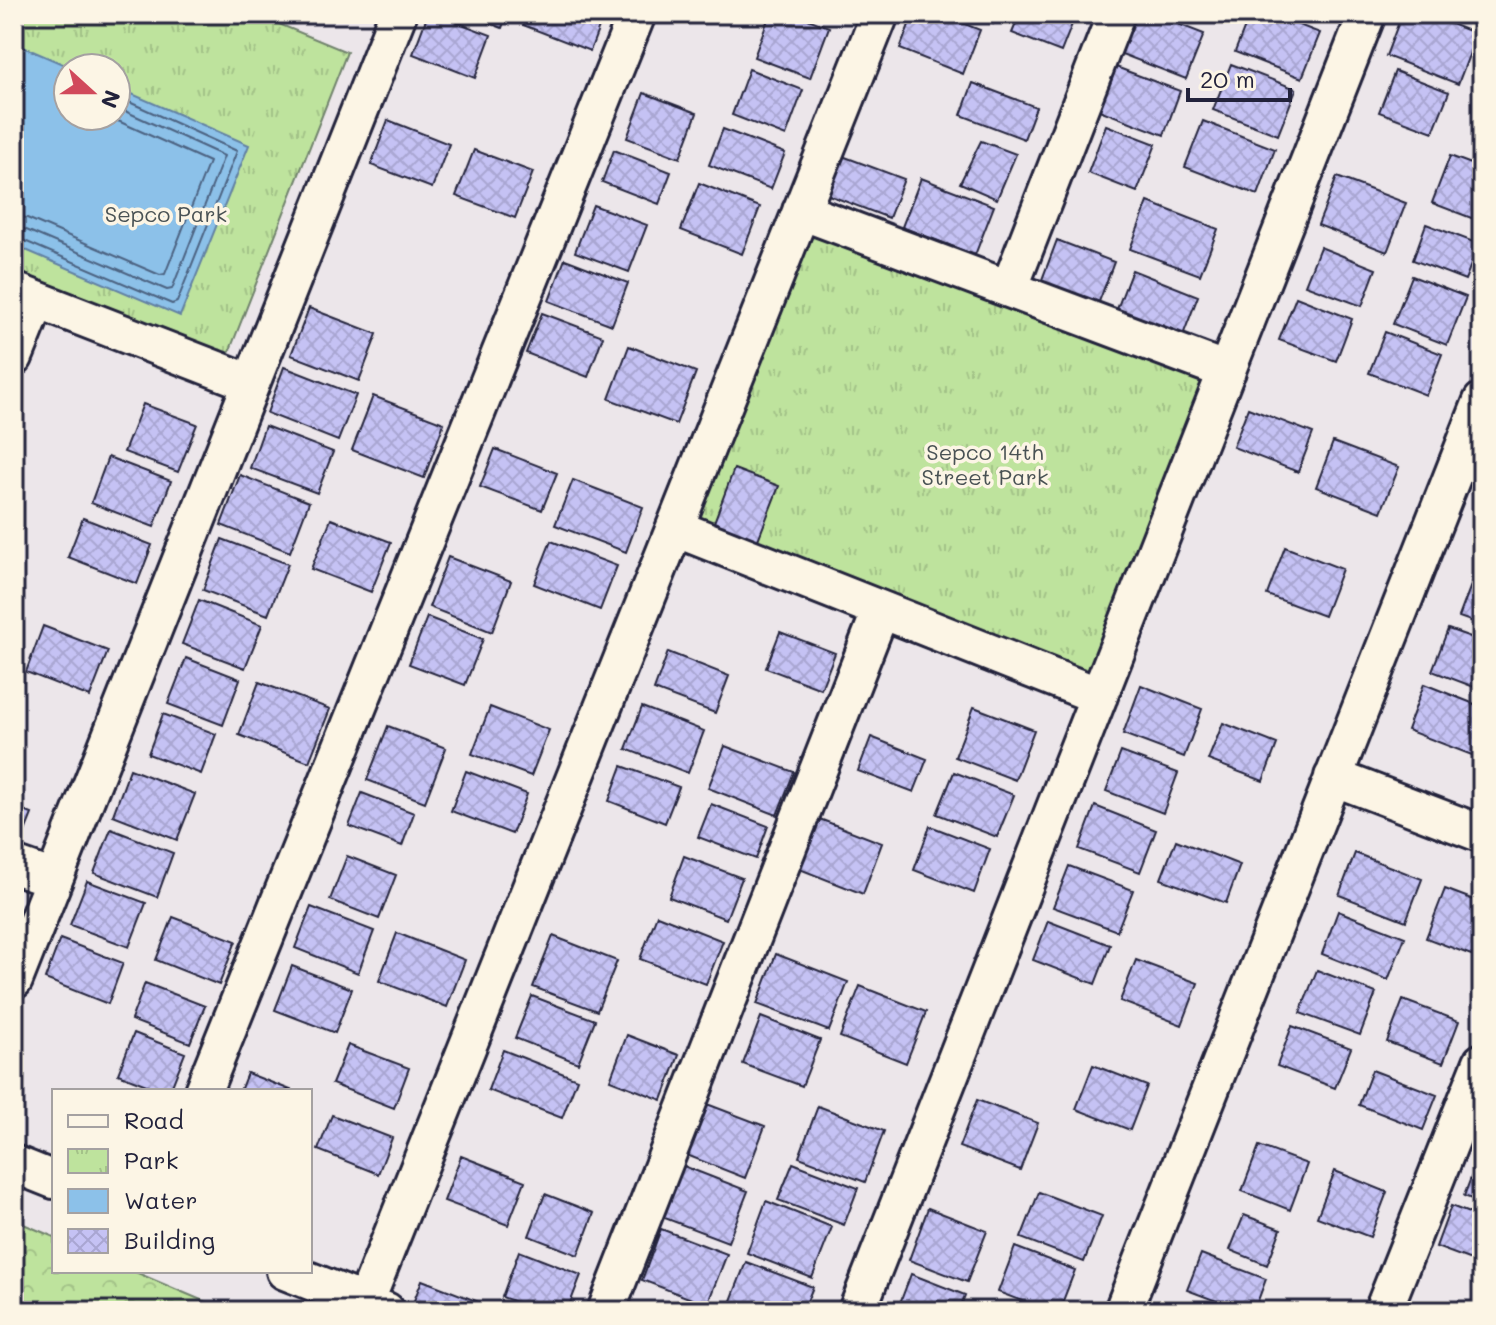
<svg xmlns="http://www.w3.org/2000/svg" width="1496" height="1325" font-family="Mali,sans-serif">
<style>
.forest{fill:url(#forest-crowns);stroke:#70826c;stroke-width:2}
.park{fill:url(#park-tufts);stroke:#70826c;stroke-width:2;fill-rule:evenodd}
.water{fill:#8cc1e9;stroke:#6281a3;stroke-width:2}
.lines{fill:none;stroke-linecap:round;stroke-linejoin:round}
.shore{stroke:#4c6281;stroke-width:2}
.building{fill:url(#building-cross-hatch);stroke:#22223b;stroke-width:2}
.street-casing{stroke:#22223b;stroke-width:42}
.street{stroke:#fcf5e5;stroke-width:36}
.labels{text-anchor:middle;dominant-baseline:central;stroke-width:7;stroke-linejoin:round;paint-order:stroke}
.park-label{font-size:22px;fill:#495254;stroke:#fcf5e5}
</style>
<defs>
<pattern id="forest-crowns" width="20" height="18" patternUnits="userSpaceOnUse" patternTransform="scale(2)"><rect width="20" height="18" fill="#bee39d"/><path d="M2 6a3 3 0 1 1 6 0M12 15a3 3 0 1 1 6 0" fill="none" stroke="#a3c288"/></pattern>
<pattern id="park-tufts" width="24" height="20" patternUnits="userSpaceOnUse" patternTransform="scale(2)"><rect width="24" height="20" fill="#bee39d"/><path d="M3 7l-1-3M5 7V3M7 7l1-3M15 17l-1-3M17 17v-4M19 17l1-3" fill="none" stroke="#a3c288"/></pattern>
<pattern id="building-cross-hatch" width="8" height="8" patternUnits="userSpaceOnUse" patternTransform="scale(2)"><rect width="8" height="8" fill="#c5c2f4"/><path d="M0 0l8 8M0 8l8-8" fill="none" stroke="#a9a6d2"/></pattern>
</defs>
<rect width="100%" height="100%" fill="#ece6ea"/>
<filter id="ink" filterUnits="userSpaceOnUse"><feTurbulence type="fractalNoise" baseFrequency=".0125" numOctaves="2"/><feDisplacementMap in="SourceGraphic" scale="16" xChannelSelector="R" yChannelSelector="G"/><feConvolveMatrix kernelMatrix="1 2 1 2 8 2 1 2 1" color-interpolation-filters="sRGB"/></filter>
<g filter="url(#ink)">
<path class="forest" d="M14,1220L54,1237V1271H133L227,1311H14Z"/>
<path class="park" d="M14,14H255L347,52L228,355L14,270ZM68,68H116V116H68Z
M806,224L1207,373L1090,682L692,522Z"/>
<path class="water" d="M14,43L72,68H68V116H116V87L249,145L180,316L14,245Z"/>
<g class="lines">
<path class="shore" d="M14,216L27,218L160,275L165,274L209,162L107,116
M14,228L24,229L167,290L172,289L224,156L116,107
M14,238L20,239L172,304L177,302L237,151L116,96"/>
</g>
<path class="building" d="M428,14H435L491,35L475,78L413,54Z
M466,14H507L502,28Z
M527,14H604L590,51L523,25Z
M770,14H795L829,27L810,78L754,57Z
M913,14H940L980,30L963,74L900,49Z
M967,14H997L993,24Z
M1020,14H1076L1061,52L1012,33Z
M1134,14H1152L1204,34L1186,79L1119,53Z
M1250,14H1270L1320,33L1302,78L1235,52Z
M1402,14H1425L1477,34L1458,84L1386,56Z
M1231,64L1296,89L1278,135L1213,110Z
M1116,67L1180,91L1164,135L1099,110Z
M749,69L803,90L786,136L732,115Z
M1395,71L1449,92L1433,132L1379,112Z
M973,83L1036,107L1024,139L961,115Z
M644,93L697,113L680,158L627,138Z
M388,120L449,144L432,188L371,165Z
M1203,121L1275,149L1258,195L1185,167Z
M1106,125L1156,144L1137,192L1088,173Z
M723,129L785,153L771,189L709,165Z
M981,141L1016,154L997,199L960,183Z
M474,150L533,172L515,218L456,196Z
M614,150L671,172L659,204L602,182Z
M837,154L904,179L889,218L823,193Z
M1450,156L1482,168V222L1432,203Z
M1337,177L1406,203L1387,252L1318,225Z
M921,178L994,206L975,255L902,227Z
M699,183L760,207L742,254L681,230Z
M1148,202L1218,229L1200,275L1130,249Z
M593,205L647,225L629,272L575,252Z
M1426,224L1479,244L1465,280L1413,260Z
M1057,240L1114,262L1097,307L1040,285Z
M1320,247L1376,269L1362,306L1305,285Z
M565,259L628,283L612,325L549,301Z
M1132,270L1198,296L1180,343L1114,317Z
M1412,276L1466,297L1447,345L1393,324Z
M1296,297L1352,319L1336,361L1279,340Z
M309,308L377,334L359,381L291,355Z
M542,313L603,336L588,377L526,353Z
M1385,332L1442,354L1426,395L1369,373Z
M629,346L696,372L676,424L609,399Z
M284,367L356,395L338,441L267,413Z
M373,396L444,423L424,478L352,450Z
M143,404L197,424L178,472L124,452Z
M1248,408L1313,433L1298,472L1233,447Z
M265,426L333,452L317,493L250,468Z
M1333,442L1399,467L1381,512L1316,487Z
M495,449L557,473L542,510L480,487Z
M108,457L171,481L154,527L91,503Z
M734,469L779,486L754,550L710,533Z
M240,475L309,502L290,552L221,525Z
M573,480L643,507L626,552L555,525Z
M83,518L152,545L137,584L68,557Z
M331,519L391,542L371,592L311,569Z
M222,539L288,564L268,615L203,590Z
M551,541L617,566L600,610L534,584Z
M1285,547L1342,569L1324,616L1267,595Z
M448,557L511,581L492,632L429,607Z
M1476,572L1482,575V625L1459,617Z
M199,600L262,625L245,668L182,644Z
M427,617L483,639L465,685L409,664Z
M43,626L108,651L90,697L26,672Z
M1448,629L1482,641V690L1432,671Z
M780,632L835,653L821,689L766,668Z
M668,652L729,676L715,713L654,690Z
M186,658L240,679L223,725L168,704Z
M259,682L330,709L309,762L239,735Z
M1424,684L1482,707V743L1477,757L1407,730Z
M1141,685L1202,709L1184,757L1123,734Z
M490,707L549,730L531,776L472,754Z
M642,707L704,731L688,773L626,749Z
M974,707L1034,730L1015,780L955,757Z
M163,714L216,734L201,774L148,754Z
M1223,723L1277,744L1263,781L1208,760Z
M388,726L446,748L425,802L367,780Z
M871,737L927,759L914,792L858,771Z
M725,746L794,772L777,815L708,788Z
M1121,752L1178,773L1163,813L1106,791Z
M622,766L679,787L665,823L609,801Z
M130,769L195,794L177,840L113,815Z
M466,771L527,794L512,834L451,811Z
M954,772L1014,795L997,837L937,814Z
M362,793L414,813L402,846L349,826Z
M711,804L768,826L756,859L698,837Z
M1095,806L1156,830L1140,872L1079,849Z
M14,807L32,814L14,859Z
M817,818L882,843L863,894L797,868Z
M930,826L990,849L974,893L914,870Z
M111,829L173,853L157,897L94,873Z
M1176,840L1240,865L1226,903L1161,879Z
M1355,853L1422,879L1406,921L1339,895Z
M347,856L396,875L379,919L330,900Z
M684,856L742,878L726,919L669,897Z
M1069,866L1133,890L1117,931L1053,907Z
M87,881L146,903L129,947L70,925Z
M1445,889L1482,903V959L1426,938Z
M311,907L374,931L358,973L295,948Z
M1338,911L1405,937L1388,980L1322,954Z
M657,915L723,941L706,984L640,959Z
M173,917L236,941L219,985L156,960Z
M1048,921L1110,945L1095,984L1033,960Z
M397,933L465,960L447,1007L379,981Z
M553,936L617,961L597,1011L533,987Z
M60,939L123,963L108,1004L45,979Z
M776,954L848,982L829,1031L757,1004Z
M1136,960L1198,983L1182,1025L1120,1001Z
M292,966L352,989L335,1033L275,1010Z
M1317,970L1376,993L1360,1035L1300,1013Z
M145,983L205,1006L190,1043L131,1020Z
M860,986L926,1012L906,1063L840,1037Z
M532,996L595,1020L578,1063L515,1038Z
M1403,1000L1459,1021L1443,1063L1387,1042Z
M761,1017L820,1040L802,1086L743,1064Z
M1292,1026L1351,1048L1335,1088L1277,1066Z
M134,1033L185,1053L170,1091H162L118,1074Z
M627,1035L679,1055L662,1100L610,1080Z
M348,1045L409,1068L394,1108L332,1084Z
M503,1050L577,1079L562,1118L488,1090Z
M1093,1065L1147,1086L1130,1130L1076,1109Z
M1372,1070L1437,1095L1423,1130L1359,1105Z
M247,1073L293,1091H240Z
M977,1100L1038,1123L1020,1170L959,1147Z
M699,1101L765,1126L745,1178L679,1152Z
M818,1106L884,1131L865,1182L799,1157Z
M332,1115L392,1138L378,1174L318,1150Z
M1259,1146L1307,1164L1290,1210L1242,1191Z
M1482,1149V1203L1464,1196Z
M461,1156L525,1181L508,1225L444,1201Z
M793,1163L858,1188L844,1225L778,1200Z
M681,1165L748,1191L728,1242L662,1217Z
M1335,1171L1387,1192L1370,1237L1317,1217Z
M1039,1192L1102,1216L1084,1262L1021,1238Z
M545,1194L594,1213L578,1255L529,1236Z
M766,1201L832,1227L812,1278L747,1253Z
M1451,1206L1482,1218V1264L1436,1247Z
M928,1208L987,1231L967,1282L909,1260Z
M1244,1215L1281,1229L1267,1265L1230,1250Z
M661,1229L727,1254L707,1305L642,1280Z
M1015,1247L1075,1270L1059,1311H1048L998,1292Z
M519,1251L581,1275L567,1311H539L502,1297Z
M1201,1254L1266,1279L1254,1311H1243L1187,1290Z
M746,1262L813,1287L803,1311H727Z
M911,1274L965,1295L959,1311H897Z
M422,1280L479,1302L476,1311H410Z"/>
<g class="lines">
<defs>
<path id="street" d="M801,211L1227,371
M1009,289L1116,14
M14,291L251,383
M14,357L37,300
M675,528L1099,696
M1333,777L1482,834
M14,865L54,879
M14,980L398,14
M203,1091L637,14
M14,1164L54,1180
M285,1271L386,1311
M365,1303L880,14
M606,1311L881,610
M857,1311L1367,14
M1123,1311L1482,401
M1383,1311L1482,1062"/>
</defs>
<use href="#street" class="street-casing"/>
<use href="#street" class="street"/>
</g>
</g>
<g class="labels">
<g class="park-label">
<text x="166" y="213">Sepco Park</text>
<text x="985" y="451">Sepco 14th<tspan x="985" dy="25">Street Park</tspan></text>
</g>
</g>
<rect width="1496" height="1325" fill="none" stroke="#fcf5e5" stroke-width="48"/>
<rect x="24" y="24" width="1448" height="1277" fill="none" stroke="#22223b" stroke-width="3" filter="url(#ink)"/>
<rect x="52" y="1089" width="260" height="184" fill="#fcf5e5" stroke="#a5a1a1" stroke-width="2"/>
<rect x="68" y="1115" width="40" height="12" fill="#fcf5e5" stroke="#a5a1a1" stroke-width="2"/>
<text x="124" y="1129" font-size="24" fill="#22223b">Road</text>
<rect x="68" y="1149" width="40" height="24" fill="url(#park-tufts)" stroke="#a5a1a1" stroke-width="2"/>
<text x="124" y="1169" font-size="24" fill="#22223b">Park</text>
<rect x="68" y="1189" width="40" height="24" fill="#8cc1e9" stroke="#a5a1a1" stroke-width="2"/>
<text x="124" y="1209" font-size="24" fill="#22223b">Water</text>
<rect x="68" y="1229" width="40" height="24" fill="url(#building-cross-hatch)" stroke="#a5a1a1" stroke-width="2"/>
<text x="124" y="1249" font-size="24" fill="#22223b">Building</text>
<g transform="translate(92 92) rotate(111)"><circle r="38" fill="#fcf5e5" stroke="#a5a1a1" stroke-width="2"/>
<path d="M0-6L14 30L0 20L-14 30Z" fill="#d1495b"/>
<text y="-12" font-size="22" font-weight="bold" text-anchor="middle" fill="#22223b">N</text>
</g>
<path d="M1188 88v12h102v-12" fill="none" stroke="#22223b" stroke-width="4"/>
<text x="1200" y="88" font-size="24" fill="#22223b" stroke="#fcf5e5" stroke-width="6" paint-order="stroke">20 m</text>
</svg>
